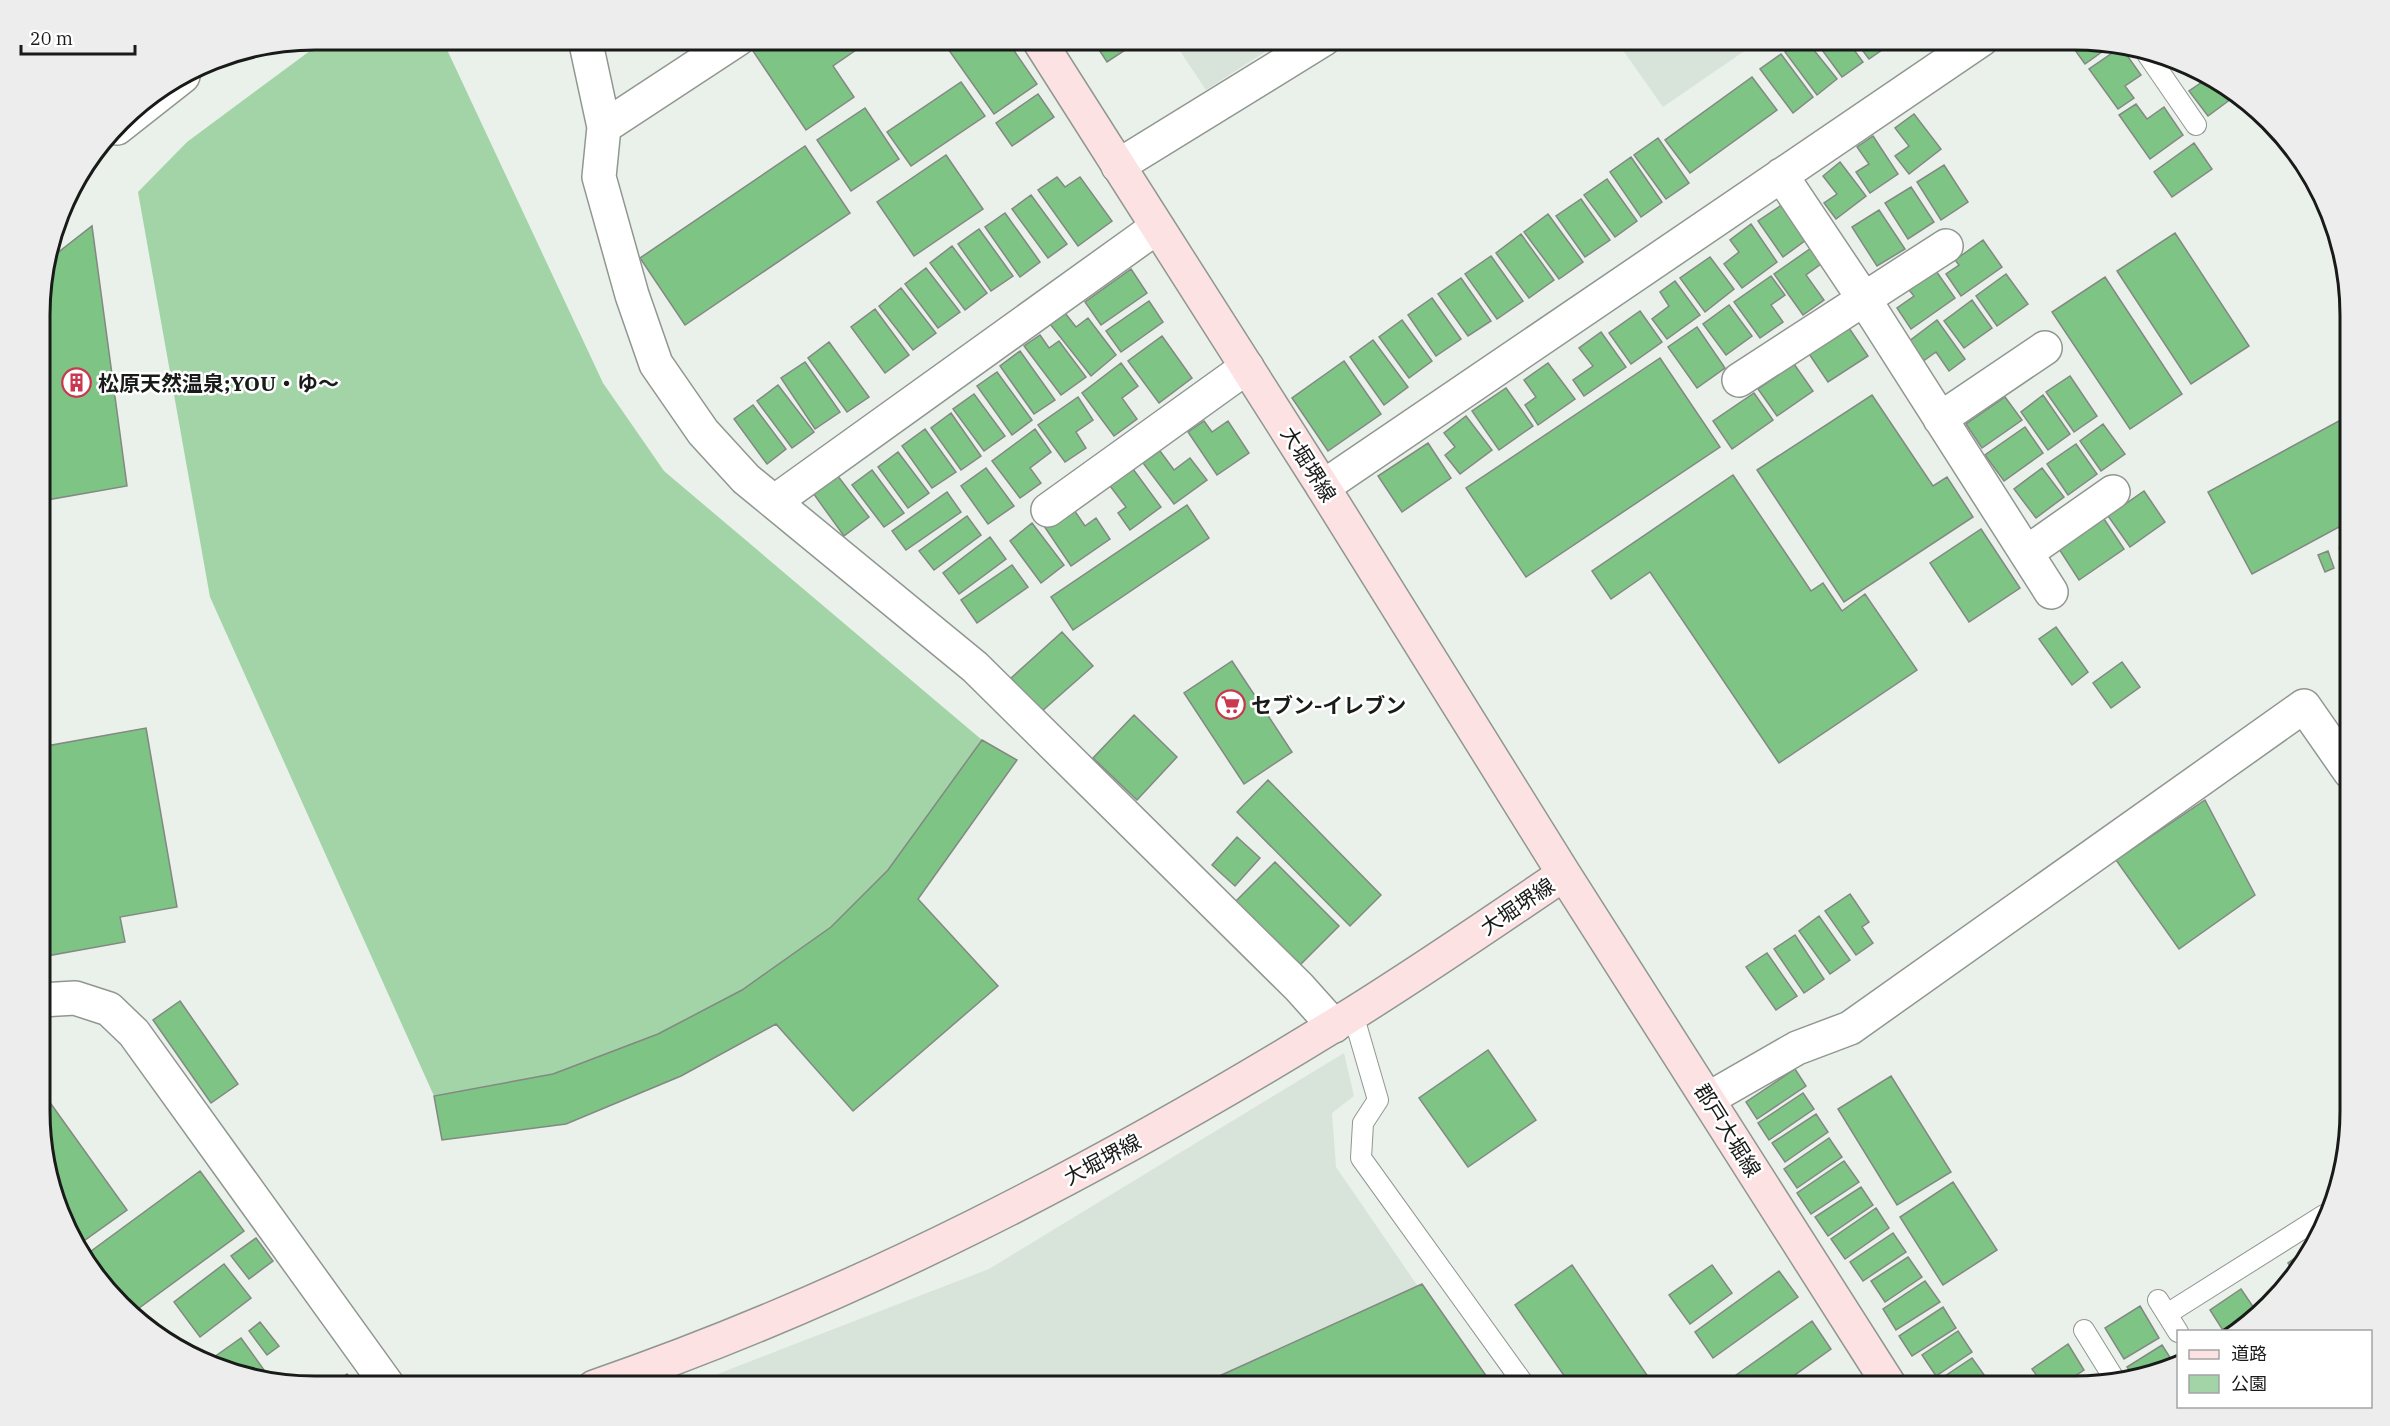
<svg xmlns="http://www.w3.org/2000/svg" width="2390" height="1426" font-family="'IBM Plex Serif','Noto Sans JP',serif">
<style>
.built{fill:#d8e4d9}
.green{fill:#a2d4a7}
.building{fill:#7dc485;stroke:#838883;stroke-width:1.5}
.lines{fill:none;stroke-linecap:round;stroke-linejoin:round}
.service-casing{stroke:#909690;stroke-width:22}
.minor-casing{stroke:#909690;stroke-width:36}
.secondary-casing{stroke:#909690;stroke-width:36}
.service{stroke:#fff;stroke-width:20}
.minor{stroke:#fff;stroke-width:33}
.secondary{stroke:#fde2e3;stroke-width:33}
.labels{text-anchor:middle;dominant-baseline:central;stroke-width:5;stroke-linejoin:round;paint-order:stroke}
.poi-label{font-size:21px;font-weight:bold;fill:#191b19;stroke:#fff;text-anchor:start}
.street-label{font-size:21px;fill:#191b19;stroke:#fff}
.rim{fill:none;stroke:#191b19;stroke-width:3}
</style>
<rect width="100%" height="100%" fill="#eaf0ea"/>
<path class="built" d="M1172,39H1285L1206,90Z
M1615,39H1762L1663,107Z
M1344,1053L1354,1096L1332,1113L1336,1167L1487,1387H684L989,1269Z"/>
<path class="green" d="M326,39H442L603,383L664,471L982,740L888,870L831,927L742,990L658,1034L553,1074L434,1096L210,597L138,192L187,142Z
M2350,540V597L2338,547Z"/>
<path class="building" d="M771,39H872L833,66L854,97L806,130L753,51Z
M941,39H1006L1037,84L994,114Z
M1092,39H1142L1107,62Z
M1801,39H1805L1837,79L1817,95L1785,52Z
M1814,39H1846L1863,62L1842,77Z
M1854,39H1889L1892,43L1869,59Z
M2067,39H2075L2113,44L2085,64Z
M2121,47L2141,75L2125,86L2134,98L2118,109L2089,69Z
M1781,54L1813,97L1793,113L1760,69Z
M2198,70L2213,76L2235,96L2208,116L2189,91L2205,80Z
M1752,77L1777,110L1690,173L1665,140Z
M961,82L985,116L911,166L887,132Z
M1038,94L1054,117L1012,146L996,123Z
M2136,104L2147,119L2164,107L2183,135L2150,159L2119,115Z
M865,108L899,159L851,191L817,140Z
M1914,114L1941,149L1909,174L1895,156L1909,146L1895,128Z
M1873,136L1898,174L1870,193L1856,172L1869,164L1857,147Z
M1658,138L1689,183L1666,199L1634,155Z
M2194,143L2212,169L2172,197L2154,172Z
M805,146L850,213L685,325L640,258Z
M946,155L983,209L914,256L877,202Z
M1631,157L1662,202L1641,217L1610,172Z
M1840,162L1866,196L1836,219L1824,203L1837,194L1823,176Z
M1944,165L1968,202L1941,220L1917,182Z
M1057,177L1065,187L1080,177L1112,221L1078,246L1038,190Z
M1607,179L1637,221L1615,237L1584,195Z
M1911,187L1934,222L1908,239L1885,203Z
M1031,195L1067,244L1048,258L1012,209Z
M1581,199L1610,240L1585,257L1556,216Z
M1786,202L1810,237L1783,257L1758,221Z
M1879,210L1905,249L1877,266L1852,227Z
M1005,213L1040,262L1020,277L985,227Z
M1548,214L1583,262L1559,279L1524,232Z
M1751,224L1777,262L1742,288L1724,264L1739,252L1730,240Z
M92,226L127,486L41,501V279L47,261Z
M979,229L1013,276L991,291L958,244Z
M2175,233L2249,346L2191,384L2117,271Z
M1521,234L1554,280L1529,298L1496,253Z
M1983,240L2002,267L1961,296L1946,274L1959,265L1955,260Z
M952,246L987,293L965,310L930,263Z
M1814,246L1825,261L1806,275L1824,300L1803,315L1774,274Z
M1491,256L1523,301L1497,319L1465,274Z
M1710,257L1734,289L1705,312L1680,278Z
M926,268L960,312L938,328L905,284Z
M1131,269L1147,293L1101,325L1085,302Z
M1936,271L1955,298L1911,329L1897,308L1914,296L1909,290Z
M2006,274L2028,304L1997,326L1976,296Z
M1771,276L1785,295L1771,305L1783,322L1760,338L1734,302Z
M2105,277L2182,394L2130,429L2052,312Z
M1461,278L1491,321L1468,336L1438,294Z
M1675,281L1700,315L1667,339L1652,319L1669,306L1660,292Z
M901,288L936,333L913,350L879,306Z
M1432,298L1461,339L1436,356L1408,315Z
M1972,300L1992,328L1964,348L1944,321Z
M1149,301L1163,322L1121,352L1106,331Z
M1729,305L1752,336L1726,355L1703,324Z
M875,309L909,355L885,373L851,327Z
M1640,311L1662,342L1631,364L1609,333Z
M1065,313L1076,327L1088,318L1116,355L1091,376L1050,324Z
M1402,320L1432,361L1409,378L1379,337Z
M1937,320L1965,359L1949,371L1936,352L1922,362L1908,342Z
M1697,327L1725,368L1697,388L1668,347Z
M1849,328L1868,356L1828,382L1809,354Z
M1601,332L1626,367L1584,396L1573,380L1593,366L1579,348Z
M1040,335L1049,348L1059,341L1086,377L1061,395L1024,346Z
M1162,336L1192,378L1159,403L1128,361Z
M1373,340L1408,387L1384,405L1350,357Z
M829,342L869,397L847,412L808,358Z
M1020,351L1055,400L1034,414L1000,366Z
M1660,358L1720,447L1526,577L1466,488Z
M1344,361L1381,414L1328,451L1292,398Z
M805,362L840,412L815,429L781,378Z
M1121,363L1138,386L1122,398L1137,419L1114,436L1082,393Z
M1548,363L1575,399L1538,425L1525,405L1536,397L1524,380Z
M1794,364L1813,391L1777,416L1758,389Z
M997,372L1032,420L1012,435L977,386Z
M2070,376L2097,416L2074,432L2046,392Z
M778,385L814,432L792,448L757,401Z
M1506,388L1533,426L1499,450L1472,411Z
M1754,393L1773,420L1732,449L1713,421Z
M974,394L1005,436L984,451L953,409Z
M1872,395L1933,486L1947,477L1973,517L1844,602L1757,470Z
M2043,395L2070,434L2048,450L2021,412Z
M1078,397L1093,420L1076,432L1086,448L1065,462L1038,425Z
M2005,397L2022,420L1982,448L1966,424Z
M753,405L786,449L767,464L734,419Z
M951,413L981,456L961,470L931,428Z
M2350,415V521L2252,574L2208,492Z
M1466,416L1492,450L1460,474L1445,455L1455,447L1444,433Z
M1204,421L1212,432L1228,421L1249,453L1217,475L1188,432Z
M2103,424L2125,454L2101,471L2080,441Z
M2025,427L2043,453L2004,481L1985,455Z
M925,429L956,472L932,488L902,446Z
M1035,429L1051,452L1030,468L1041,483L1020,498L992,461Z
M1428,443L1451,478L1402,512L1378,476Z
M2076,444L2097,474L2068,495L2047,464Z
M1160,451L1174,470L1190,458L1207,480L1174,504L1143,463Z
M898,452L929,493L908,508L878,467Z
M986,468L1014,506L988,524L961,486Z
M2042,468L2064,497L2036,518L2014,489Z
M1133,469L1161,507L1130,530L1118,513L1126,507L1110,486Z
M872,470L904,513L884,527L852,485Z
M837,475L869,517L844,536L813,493Z
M1733,475L1811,591L1823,583L1842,611L1865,594L1917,670L1779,763L1650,572L1611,599L1592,571Z
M2144,491L2165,522L2130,547L2108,516Z
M947,492L961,512L906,550L892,531Z
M1187,505L1209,538L1073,630L1051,597Z
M1072,507L1085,526L1096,518L1110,539L1071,566L1044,526Z
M967,516L981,535L934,570L919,551Z
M2104,519L2124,549L2079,580L2059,549Z
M1032,523L1064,565L1041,583L1010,541Z
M1981,529L2020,588L1969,622L1930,563Z
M990,537L1006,559L959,594L943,573Z
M2328,551L2334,568L2325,572L2318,555Z
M1012,565L1028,587L977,623L961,600Z
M2056,627L2088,672L2072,685L2039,639Z
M1062,632L1093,666L1041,712L1011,678Z
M1232,661L1292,752L1244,784L1184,693Z
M2122,662L2140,687L2111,708L2093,683Z
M1134,715L1177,757L1137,800L1093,758Z
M146,728L177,907L120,917L125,942L41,957V747Z
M982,740L1017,760L918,899L998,986L853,1111L776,1024L681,1076L566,1124L442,1140L434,1096L553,1074L658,1034L742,990L831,927L888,870Z
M1268,780L1381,895L1350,926L1237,812Z
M2205,800L2255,895L2179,949L2116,860Z
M1237,837L1260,858L1235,886L1212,865Z
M1275,862L1339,926L1298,967L1234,903Z
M1850,894L1869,922L1862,927L1873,943L1856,955L1825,911Z
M1819,916L1850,960L1830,974L1799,931Z
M1795,935L1824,979L1804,993L1774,949Z
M1767,953L1797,996L1776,1010L1746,967Z
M180,1001L238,1084L211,1103L153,1020Z
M1488,1050L1536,1120L1468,1167L1419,1098Z
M1795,1069L1806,1086L1757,1119L1746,1102Z
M1891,1076L1951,1172L1897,1205L1838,1109Z
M41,1090L127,1210L78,1245L41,1147Z
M1803,1093L1814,1109L1769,1140L1758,1123Z
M1816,1114L1828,1132L1785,1162L1772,1143Z
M1829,1138L1842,1157L1797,1188L1784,1169Z
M1844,1161L1859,1182L1811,1214L1797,1193Z
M200,1171L244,1231L135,1311L85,1264L83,1257Z
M1953,1182L1997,1250L1943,1285L1900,1217Z
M1861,1187L1873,1205L1828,1236L1815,1217Z
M1876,1208L1889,1228L1845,1259L1831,1239Z
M1893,1233L1906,1252L1863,1281L1850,1262Z
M256,1238L273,1261L249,1279L231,1256Z
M2316,1243L2314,1249L2295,1274L2288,1263Z
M1908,1257L1922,1277L1885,1302L1871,1281Z
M224,1264L251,1298L200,1337L174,1302Z
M1572,1265L1655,1387H1572L1515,1305Z
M1712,1265L1732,1293L1690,1324L1669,1295Z
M1779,1271L1798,1297L1713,1358L1695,1332Z
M1925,1281L1940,1302L1896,1330L1883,1309Z
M1422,1284L1494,1387H1195Z
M2241,1289L2256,1311L2224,1332L2210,1310Z
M2140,1306L2159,1338L2124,1359L2105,1328Z
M1943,1307L1956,1328L1912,1356L1899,1336Z
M2257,1315L2237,1332H2233Z
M1812,1321L1831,1349L1778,1387H1737L1732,1378Z
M260,1322L279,1346L267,1355L249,1331Z
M1958,1331L1972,1352L1936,1376L1922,1355Z
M241,1338L272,1381L243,1378L207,1362Z
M2068,1344L2084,1370L2060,1386H2044L2032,1369Z
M2162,1345L2173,1362L2132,1374L2127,1367Z
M1972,1358L1987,1379L1975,1386H1930Z
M347,1374L357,1387H329Z
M2094,1375L2101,1384L2077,1386Z"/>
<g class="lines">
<defs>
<path id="service" d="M2143,48L2196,125
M1353,1014L1378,1100L1363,1123L1361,1158L1526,1387
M2158,1300L2178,1332
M2167,1314L2324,1215
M2084,1330L2115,1380"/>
<path id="minor" d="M585,39L604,127L599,177L632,295L656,364L703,432L746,479L975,667L1299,987L1334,1026
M604,127L738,39
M117,128L183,76
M1118,166L1324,39
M1781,175L1864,299L2051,592
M1739,380L1946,246
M1940,419L2045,348
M1323,487L1982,39
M774,502L1157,227
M1048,510L1247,367
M2026,553L2113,492
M41,1000L75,998L109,1009L134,1033L389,1387
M1708,1099L1797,1048L1850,1028L2304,706L2350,772"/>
<path id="secondary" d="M1038,39L1323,487L1564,874L1890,1386
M594,1387C853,1298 1100,1169 1333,1026C1412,978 1488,925 1564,874"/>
</defs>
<use href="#service" class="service-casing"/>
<use href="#minor" class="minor-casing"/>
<use href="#secondary" class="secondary-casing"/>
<use href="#service" class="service"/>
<use href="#minor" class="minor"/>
<use href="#secondary" class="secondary"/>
</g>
<defs>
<symbol id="building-ring" viewBox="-11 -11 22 22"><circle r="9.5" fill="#fff" stroke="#c93850" stroke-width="1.5"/><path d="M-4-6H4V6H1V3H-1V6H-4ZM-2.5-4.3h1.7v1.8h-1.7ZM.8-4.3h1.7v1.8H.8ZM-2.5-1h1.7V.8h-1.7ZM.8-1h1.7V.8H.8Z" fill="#c93850"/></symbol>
<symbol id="supermarket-ring" viewBox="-11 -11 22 22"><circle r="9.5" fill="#fff" stroke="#c93850" stroke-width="1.5"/><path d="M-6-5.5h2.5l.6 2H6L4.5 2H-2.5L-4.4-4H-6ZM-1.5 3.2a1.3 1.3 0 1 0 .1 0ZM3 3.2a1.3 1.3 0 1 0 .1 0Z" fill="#c93850"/></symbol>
</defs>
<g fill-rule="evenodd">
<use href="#building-ring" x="60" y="366" width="33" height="33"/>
<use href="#supermarket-ring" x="1214" y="688" width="33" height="33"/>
</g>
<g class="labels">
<g class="poi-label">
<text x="98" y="383">松原天然温泉;YOU・ゆ〜</text>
<text x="1251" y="705">セブン-イレブン</text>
</g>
<g class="street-label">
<text transform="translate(1309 464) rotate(58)">大堀堺線</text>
<text transform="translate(1517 906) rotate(-34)">大堀堺線</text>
<text transform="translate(1728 1130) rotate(58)">郡戸大堀線</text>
<text transform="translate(1102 1159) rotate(-28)">大堀堺線</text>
</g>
</g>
<path d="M0 0H2390V1426H0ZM315 50H2075A265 265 0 0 1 2340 315V1111A265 265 0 0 1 2075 1376H315A265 265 0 0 1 50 1111V315A265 265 0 0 1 315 50Z" fill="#ededed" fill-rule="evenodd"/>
<path class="rim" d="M315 50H2075A265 265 0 0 1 2340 315V1111A265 265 0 0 1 2075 1376H315A265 265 0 0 1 50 1111V315A265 265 0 0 1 315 50Z"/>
<rect x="2177" y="1330" width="195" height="78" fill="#ffffff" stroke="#a3a4a3" stroke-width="1.5"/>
<rect x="2189" y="1350" width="30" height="9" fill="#fde2e3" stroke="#a3a4a3" stroke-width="1.5"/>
<text x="2231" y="1360" font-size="18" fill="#191b19">道路</text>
<rect x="2189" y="1375" width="30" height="18" fill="#a2d4a7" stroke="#a3a4a3" stroke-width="1.5"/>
<text x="2231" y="1390" font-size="18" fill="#191b19">公園</text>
<path d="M21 45v9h114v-9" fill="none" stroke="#191b19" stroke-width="3"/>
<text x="30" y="45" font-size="18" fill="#191b19" stroke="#ffffff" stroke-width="4.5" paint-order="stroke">20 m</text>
</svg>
